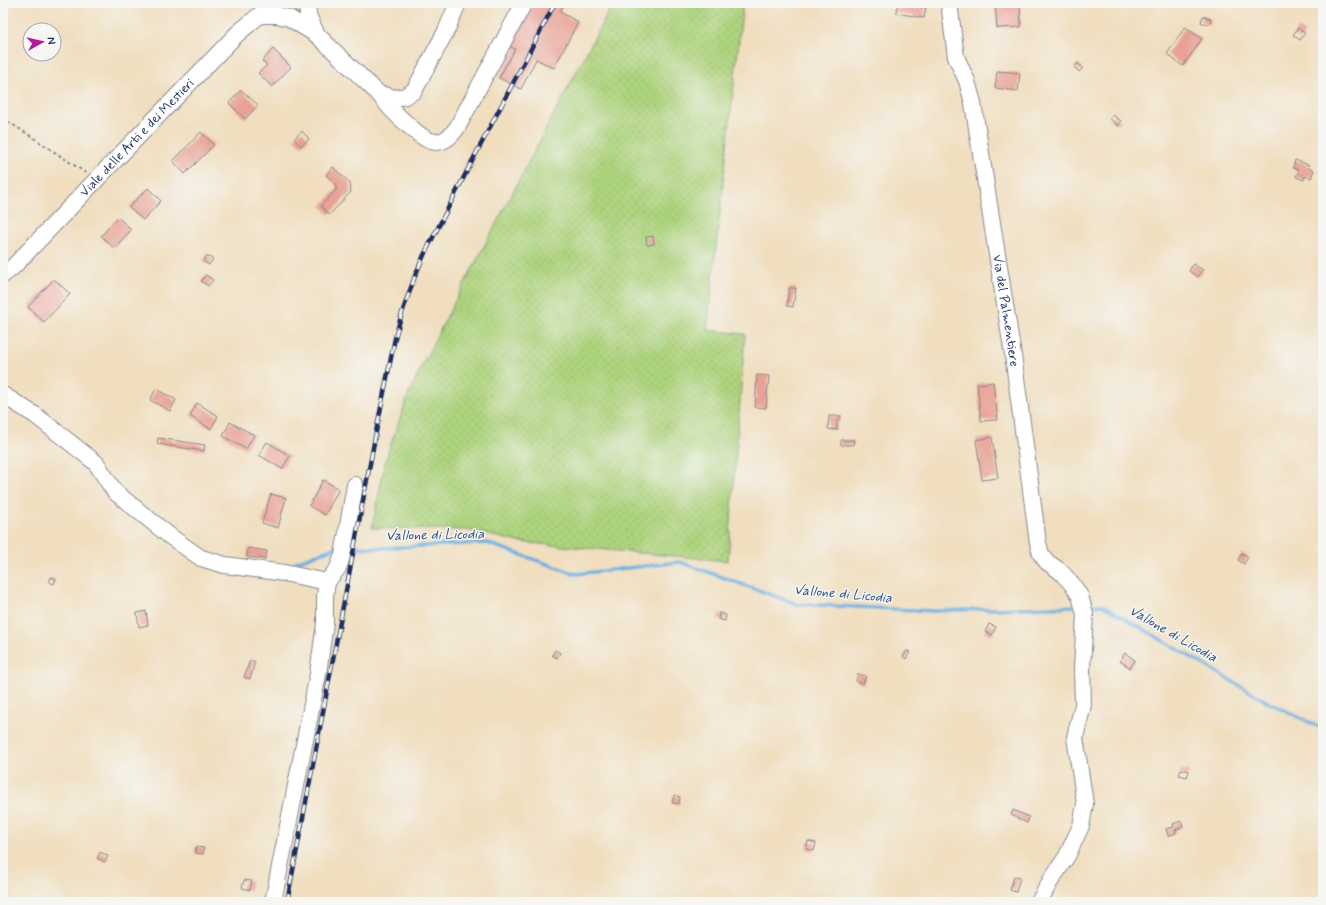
<svg xmlns="http://www.w3.org/2000/svg" width="1326" height="905" font-family="Mynerve,sans-serif">
<style>
.grass{fill:url(#grass-dots);stroke:#64816e}
.lines{fill:none;stroke-linecap:round;stroke-linejoin:round}
.stream{stroke:#69aedf;stroke-width:3.5}
.building{fill:#e8a295}
.minor-casing{stroke:#86868e;stroke-width:18}
.path{stroke:#86868e;stroke-width:2;stroke-dasharray:3 3;stroke-linecap:butt}
.minor{stroke:#fff;stroke-width:16}
.rail-casing{stroke:#1b2f5e;stroke-width:4.5}
.rail{stroke:#f6f6f2;stroke-width:3;stroke-dasharray:9;stroke-linecap:butt}
.labels{text-anchor:middle;dominant-baseline:central;stroke-width:3;stroke-linejoin:round;paint-order:stroke}
.street-label{font-size:13px;fill:#1b2f5e;stroke:#f6f6f2}
.water-label{font-size:14px;font-style:italic;fill:#325585;stroke:#f6f6f2}
</style>
<defs>
<pattern id="grass-dots" width="8" height="8" patternUnits="userSpaceOnUse"><rect width="8" height="8" fill="#add37d"/><path d="M2 2h.1M6 6h.1" fill="none" stroke="#94b56e" stroke-width="1.8" stroke-linecap="round"/></pattern>
</defs>
<rect width="100%" height="100%" fill="#f6f6f2"/>
<filter id="ink" filterUnits="userSpaceOnUse"><feTurbulence type="fractalNoise" baseFrequency=".025" numOctaves="2"/><feDisplacementMap in="SourceGraphic" scale="8" xChannelSelector="R" yChannelSelector="G"/><feConvolveMatrix kernelMatrix="1 2 1 2 8 2 1 2 1" color-interpolation-filters="sRGB"/></filter>
<filter id="wash" filterUnits="userSpaceOnUse"><feTurbulence type="fractalNoise" baseFrequency=".012" numOctaves="4" result="noise"/><feDisplacementMap in="SourceGraphic" scale="16" xChannelSelector="R" yChannelSelector="G"/><feGaussianBlur stdDeviation="0.9" result="paint"/><feColorMatrix in="noise" values="0 0 0 0 0 0 0 0 0 0 0 0 0 0 0 0 0 1.4 0 .05"/><feComposite in="paint" operator="in"/></filter>
<g filter="url(#wash)">
<rect width="100%" height="100%" fill="#f0debf"/>
<path class="grass" d="M613,3H743L707,330L745,334L728,561L519,542L468,530L372,528L386,458L408,396L422,365L453,305Z"/>
<g class="lines">
<path class="stream" d="M348,547L381,548L487,543L576,574L680,562L797,604L934,611L1078,606
M296,562L340,546
M1086,606L1102,605L1266,701L1323,729"/>
</g>
<g id="blocks">
<path class="building" d="M517,3H564L560,12L578,22L554,68L536,59L521,89L499,78L515,49L498,40Z
M898,3H922L921,7L926,8L924,18L896,13Z
M995,3H1020L1021,27L997,28Z
M1203,16L1211,19L1209,25L1201,22Z
M1185,27L1202,39L1183,66L1167,54Z
M1298,28L1305,33L1300,40L1293,35Z
M273,49L291,67L272,87L258,73L267,65L262,61Z
M1078,63L1083,68L1079,72L1074,67Z
M997,71L1020,73L1018,91L995,88Z
M241,90L258,105L245,119L229,103Z
M1113,115L1121,121L1118,126L1110,119Z
M302,131L309,139L301,146L294,139Z
M201,132L214,145L185,174L173,161Z
M1295,160L1309,165L1308,168L1314,170L1311,178L1305,176L1304,180L1296,177L1299,170L1293,168Z
M333,167L350,183L351,192L329,215L321,206L336,190V185L326,175Z
M148,188L161,201L143,220L129,207Z
M118,217L131,230L114,248L101,236Z
M653,236L654,244L647,245L646,237Z
M206,256L213,259L209,265L203,261Z
M1193,264L1203,270L1198,277L1189,271Z
M206,275L213,280L208,286L201,281Z
M54,279L70,294L44,322L28,307Z
M789,288H796L793,307L787,306Z
M757,375L769,376L766,408L755,407Z
M993,382L998,420L981,421L977,384Z
M156,389L176,400L170,411L150,400Z
M197,403L218,416L211,429L190,416Z
M829,416H841L840,421L837,420V430L828,429Z
M230,422L254,435L246,449L223,436Z
M992,437L998,478L982,480L976,440Z
M158,438L205,445L204,451L157,444Z
M841,440H854L853,445H841Z
M267,442L290,456L282,469L259,455Z
M323,480L339,489L325,515L309,506Z
M271,494L286,498L278,528L262,523Z
M248,548L267,551L265,559L247,557Z
M1242,553L1248,557L1244,564L1238,560Z
M51,577L56,579L54,584L49,582Z
M146,611L148,625L139,627L137,613Z
M719,613L726,615L725,621L718,619Z
M989,624L996,627L992,635L985,632Z
M555,650L560,653L557,658L552,655Z
M907,651L910,652L906,659L903,657Z
M1125,653L1135,660L1130,668L1120,661Z
M250,660L255,662L250,679L244,677Z
M858,674L866,676L863,684L856,681Z
M1181,769L1189,771L1187,777L1179,775Z
M674,795L680,797L679,804L672,803Z
M1013,810L1029,817L1027,823L1011,815Z
M1181,821L1183,827L1175,830L1176,833L1168,836L1166,829L1174,827L1173,824Z
M808,841L816,843L814,851L806,849Z
M196,847L204,848L203,854L195,853Z
M100,852L108,856L105,862L97,858Z
M1014,876L1020,878L1016,892L1010,890Z
M244,880L252,881L250,890L242,888Z"/>
</g>
</g>
<g filter="url(#ink)">
<use href="#blocks" fill-opacity="0" stroke="#86868e" stroke-width="1"/>
<g class="lines">
<defs>
<g id="minor">
<path d="M307,3L308,15L317,35"/>
<path id="s1" d="M949,3L956,57L967,81L973,103L1013,355L1038,543L1041,554L1047,562L1060,571L1072,584L1080,596L1085,614L1082,668L1083,705L1075,737L1085,804L1081,826L1067,856L1051,880L1039,902"/>
<path d="M260,15H277L289,18L317,35L379,94L396,98L405,96L414,91L446,31L458,3"/>
<path d="M379,94C387,105 396,115 407,124C425,141 441,153 458,126L524,3"/>
<path id="s2" d="M3,275L14,266L97,179L237,34L274,3"/>
<path d="M3,395L35,415L96,463L115,492L171,537L201,558L225,565L284,573L327,582L338,568L343,555L355,485"/>
<path d="M273,902L318,674L325,623V596L327,582"/>
</g>
</defs>
<use href="#minor" class="minor-casing"/>
<path class="path" d="M3,119L23,131L86,173"/>
<use href="#minor" class="minor"/>
<defs>
<path id="rail" d="M287,902L376,432L395,338L402,313L415,276L424,255L467,171L555,3"/>
</defs>
<use href="#rail" class="rail-casing"/>
<use href="#rail" class="rail"/>
</g>
</g>
<g class="labels">
<g class="street-label">
<text stroke="none"><textPath href="#s2" startOffset="192">Viale delle Arti e dei Mestieri</textPath></text>
<text stroke="none"><textPath href="#s1" startOffset="314">Via del Palmentiere</textPath></text>
</g>
<g class="water-label">
<text transform="translate(435 535) rotate(-1)">Vallone di Licodia</text>
<text transform="translate(843 594) rotate(5)">Vallone di Licodia</text>
<text transform="translate(1173 634) rotate(30)">Vallone di Licodia</text>
</g>
</g>
<rect width="1326" height="905" fill="none" stroke="#f6f6f2" stroke-width="16"/>
<g transform="translate(42 42) rotate(82)"><circle r="19" fill="#f6f6f2" stroke="#9ea6b7"/>
<path d="M0-3L7 15L0 10L-7 15Z" fill="#b5179e"/>
<text y="-6" font-size="11" font-weight="bold" text-anchor="middle" fill="#1b2f5e">N</text>
</g>
</svg>
